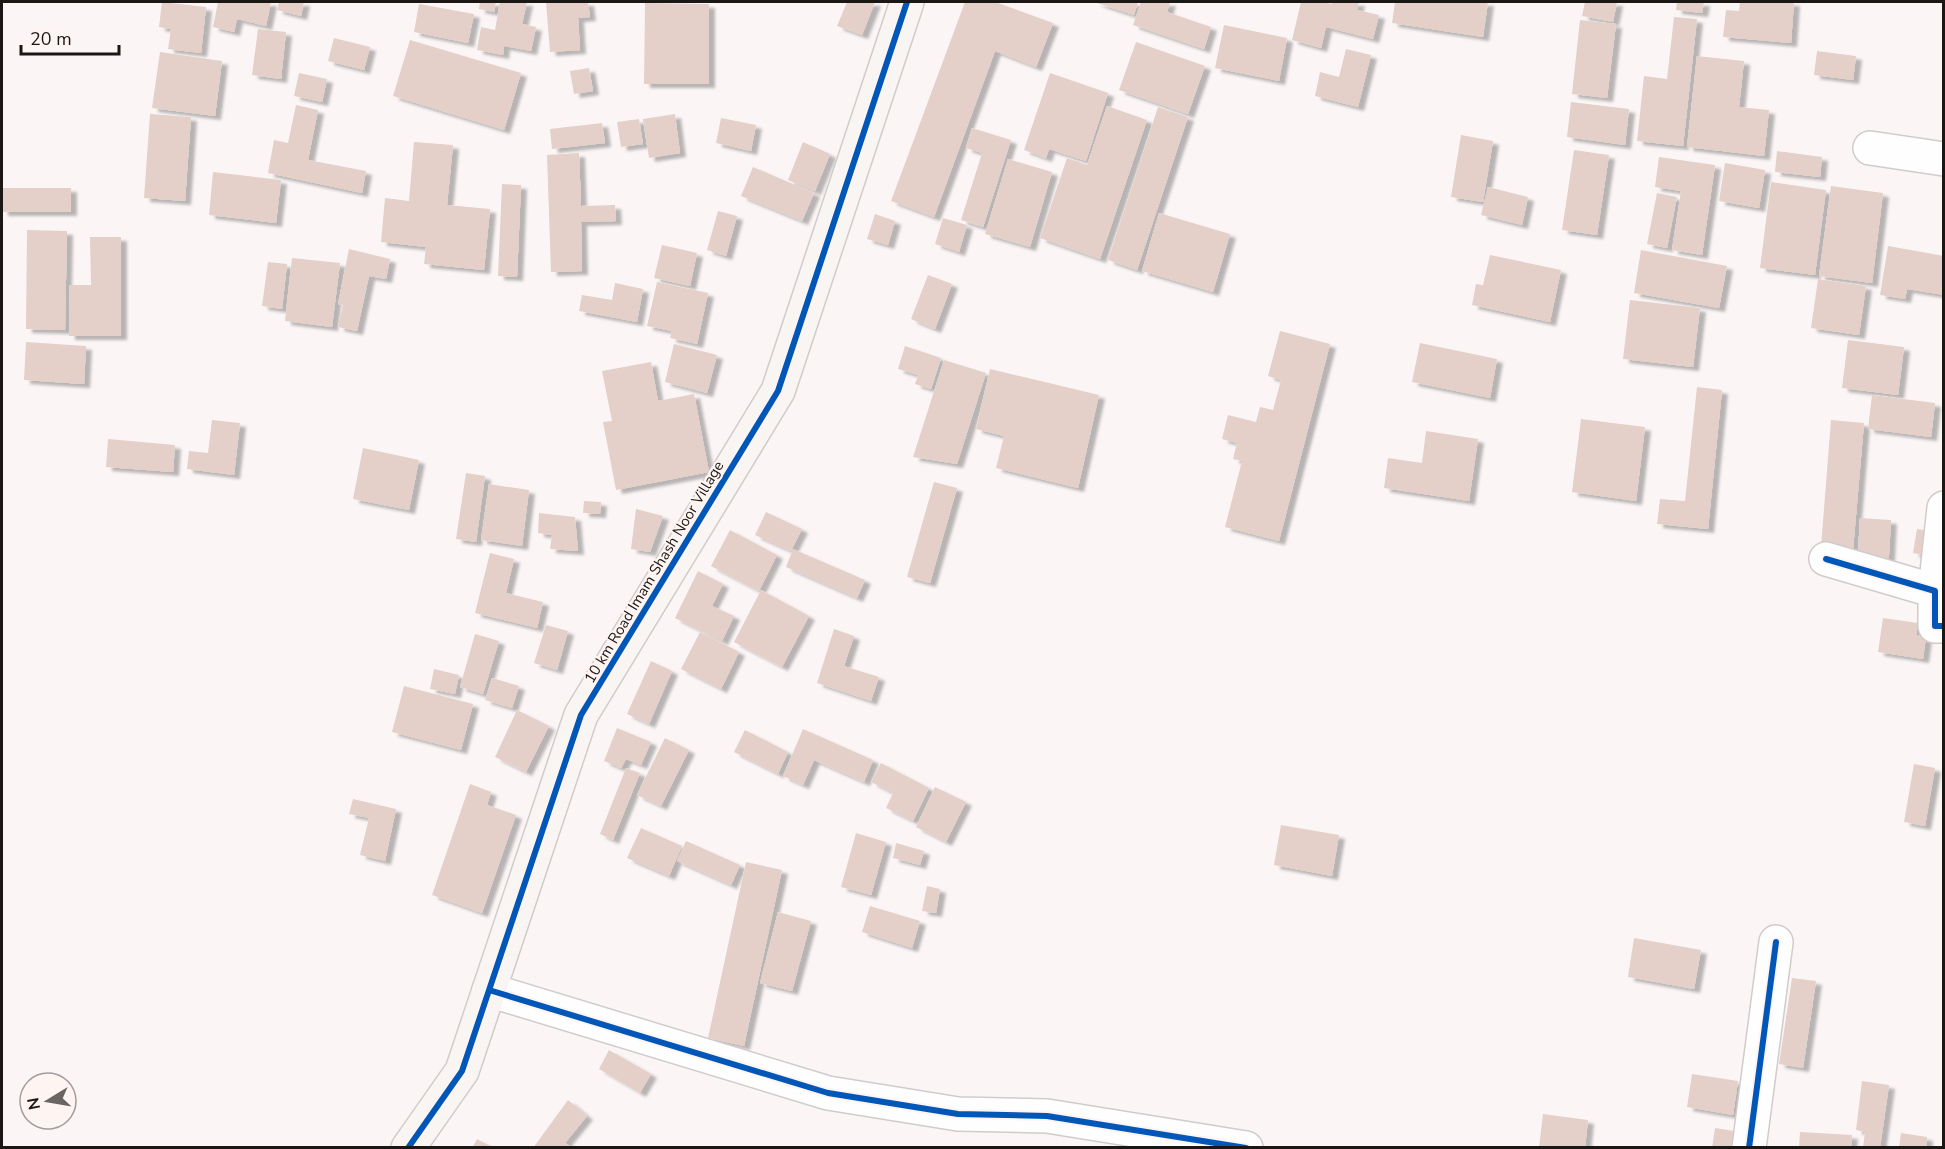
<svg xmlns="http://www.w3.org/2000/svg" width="1945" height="1149" font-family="'Nunito Sans',sans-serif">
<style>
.building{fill:#e4d0c8;filter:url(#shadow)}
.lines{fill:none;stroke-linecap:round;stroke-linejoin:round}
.street-casing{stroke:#d0cccb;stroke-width:36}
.secondary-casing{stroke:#d0cccb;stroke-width:36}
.street{stroke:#fefefe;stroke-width:33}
.secondary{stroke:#f8f5f2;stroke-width:33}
.cycleway-casing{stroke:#fef5f2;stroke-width:10}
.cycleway{stroke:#0057b8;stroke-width:6}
.labels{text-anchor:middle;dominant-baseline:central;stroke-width:4.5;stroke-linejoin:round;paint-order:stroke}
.street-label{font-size:15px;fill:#1b1715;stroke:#fef5f2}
</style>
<defs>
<filter id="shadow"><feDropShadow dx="6" dy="4" stdDeviation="1.5" flood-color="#0004"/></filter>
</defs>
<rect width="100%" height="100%" fill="#fbf6f5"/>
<path class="building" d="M162,2L206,7L201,53L168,49L171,29L159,27Z
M218,2H271L266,26L237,19L234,32L213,27Z
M279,2H304L301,16L277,10Z
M480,2H496L494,12L479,9Z
M500,2H527L522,24L536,27L531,51L504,46L503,55L477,50L481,27L495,30Z
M546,2H588L590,17L578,18L580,50L550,52Z
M847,2H875L862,35L837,26Z
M965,2H995L1053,23L1036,67L995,51L934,217L891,201Z
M1094,2H1138L1134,15Z
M1141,2H1170L1167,12L1211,27L1204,49L1133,25Z
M1301,2H1323L1332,4L1333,2H1359L1357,10L1379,15L1373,39L1326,27L1321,48L1292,40Z
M1395,2H1488L1483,37L1392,23Z
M1585,2H1617L1613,22L1582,16Z
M1677,2H1704L1702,13L1676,10Z
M1740,2H1794L1791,43L1723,37L1726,10L1739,11Z
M645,3L709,4V84H644Z
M419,4L474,14L468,43L414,32Z
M1674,17L1697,19L1683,146L1637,141L1644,76L1667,79Z
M1580,20L1616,24L1607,98L1572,94Z
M1224,25L1287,38L1279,81L1215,68Z
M258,29L286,32L281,79L252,75Z
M334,38L370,47L364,70L328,61Z
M410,40L521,73L504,130L393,96Z
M1136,42L1205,66L1188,114L1119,90Z
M1346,49L1371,55L1358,107L1315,96L1320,72L1339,77Z
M1817,51L1856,56L1853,80L1814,75Z
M160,52L222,61L215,116L152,108Z
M1697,56L1744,61L1739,107L1769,110L1764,156L1687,147Z
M589,68L593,91L574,94L570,71Z
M299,73L327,79L322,102L294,96Z
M1050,73L1108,93L1086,161L1049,149L1046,158L1024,150Z
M1571,102L1629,109L1625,145L1567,137Z
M296,105L318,110L308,160L366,171L362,193L268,173L274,140L288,143Z
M1107,106L1147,120L1100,259L1040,238L1067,158L1087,165Z
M1158,107L1188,117L1137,270L1108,260Z
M150,114L191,117L185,201L144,198Z
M675,114L680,153L649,158L643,119Z
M721,118L756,125L751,151L716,143Z
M639,119L643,144L621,147L617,122Z
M602,123L605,143L552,149L550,129Z
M972,128L1011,140L983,227L961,220L982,153L966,148Z
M1461,135L1493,141L1483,202L1451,197Z
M414,142L453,145L447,205L490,209L484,270L424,264L426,247L381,242L385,198L409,201Z
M803,142L830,154L815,191L788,180Z
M1574,150L1609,155L1597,235L1562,230Z
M1777,151L1822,157L1820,177L1775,172Z
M579,153L581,206L615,205L616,221L581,222L582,271L551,272L547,155Z
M1659,157L1715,165L1702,255L1672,250L1681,191L1655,187Z
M1008,159L1052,172L1030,247L985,234Z
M1725,163L1765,170L1759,208L1719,201Z
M753,167L814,193L802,221L741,196Z
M213,172L281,180L276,223L209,215Z
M1771,182L1826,190L1815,275L1760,268Z
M502,184L521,185L517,277L498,276Z
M1831,186L1883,193L1872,283L1819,276Z
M1488,187L1528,197L1522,225L1481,215Z
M2,188H71V212H2Z
M1657,193L1677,197L1667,248L1647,244Z
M718,211L737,216L726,256L707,250Z
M1159,213L1230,234L1213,292L1142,271Z
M875,214L895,221L888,245L867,239Z
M943,218L967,225L959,252L935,244Z
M27,230L67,231L65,330L26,329Z
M90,237H121V336H69V285H91Z
M662,245L697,253L690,286L654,278Z
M1888,246L1944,256V295L1907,289L1905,299L1880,295Z
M349,249L390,259L386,279L369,276L357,331L338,327L343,305L338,304Z
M1641,250L1727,266L1719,308L1634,293Z
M1490,255L1561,270L1550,322L1472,305L1476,284L1483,285Z
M292,258L340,263L332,327L285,321Z
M268,262L287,264L282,309L262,306Z
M928,275L952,284L935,329L911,319Z
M1818,279L1866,286L1859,335L1811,328Z
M657,282L708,293L697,344L670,338L672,331L647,326Z
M615,283L643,289L637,322L579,311L582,295L612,300Z
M1630,300L1700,308L1693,367L1623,359Z
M1280,331L1330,344L1279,541L1225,527L1242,461L1233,459L1237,443L1222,439L1228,415L1256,422L1260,407L1273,410L1281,380L1268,376Z
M1848,340L1904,347L1898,395L1842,388Z
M26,342L86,346L84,384L24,380Z
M1420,343L1497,359L1490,398L1412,382Z
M674,344L717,355L707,393L665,382Z
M905,346L941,358L931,389L915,384L918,375L898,369Z
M944,360L986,373L957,464L913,457Z
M651,362L658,401L694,394L709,472L616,490L603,422L612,421L602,371Z
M990,369L1099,395L1078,488L996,468L1004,436L976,429Z
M1697,387L1722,390L1708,529L1657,524L1660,499L1685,501Z
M1872,395L1935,403L1931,437L1868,429Z
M1581,419L1645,427L1636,501L1572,492Z
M212,420L240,423L234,475L187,469L189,451L208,453Z
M1831,420L1864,423L1853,550L1821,547Z
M1426,431L1478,439L1469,501L1384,488L1388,458L1422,463Z
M108,439L175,445L173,472L106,467Z
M363,448L419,460L409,510L353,499Z
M466,473L485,476L476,542L456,539Z
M934,482L957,488L930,583L907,577Z
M489,484L529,490L522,546L481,540Z
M584,501L601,502L600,514L583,513Z
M636,509L663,516L650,552L631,549Z
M766,512L802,529L791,551L755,535Z
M539,513L575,517L578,551L550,549L552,535L538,533Z
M1860,518L1891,520L1888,573L1857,571Z
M1917,529L1936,532L1932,556L1913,553Z
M730,530L777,555L759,591L711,566Z
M793,549L865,580L857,598L786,567Z
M490,553L514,559L506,593L543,602L537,628L475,613Z
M698,571L723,584L712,606L734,616L722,641L675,618Z
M761,590L809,616L782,667L734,642Z
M1883,618L1918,623L1916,635L1926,637L1923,659L1878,652Z
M546,625L568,631L557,670L534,663Z
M834,629L854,636L844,666L879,677L871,701L817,683Z
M700,632L739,652L721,689L681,669Z
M475,634L499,641L483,694L460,687Z
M651,661L672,671L649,724L627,714Z
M434,669L459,675L455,694L430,689Z
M492,678L519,686L512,708L485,700Z
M404,686L473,704L461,750L392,732Z
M517,710L549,726L526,772L495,757Z
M617,728L651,742L641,765L626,759L621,768L604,761Z
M803,729L873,760L864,782L814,760L803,785L783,776Z
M745,730L788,752L778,774L734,752Z
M665,738L689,750L661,806L637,795Z
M881,763L929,788L913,821L886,808L893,793L871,782Z
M1914,764L1935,768L1925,826L1904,822Z
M626,768L640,773L613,840L600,834Z
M470,784L491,792L487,805L516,815L482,913L432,895Z
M935,787L966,802L946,842L916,827Z
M353,799L396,809L385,861L360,855L369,818L349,814Z
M1281,825L1339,835L1332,876L1274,865Z
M641,828L682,846L669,876L627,858Z
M856,833L886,842L871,895L841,887Z
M686,841L740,865L731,885L677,861Z
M896,843L924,851L920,865L893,858Z
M746,862L782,870L744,1046L708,1038Z
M927,886L940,889L936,913L922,911Z
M870,906L920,921L912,948L862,932Z
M778,912L811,921L792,991L760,983Z
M1634,938L1701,950L1694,989L1628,977Z
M1792,978L1816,981L1803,1068L1779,1064Z
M609,1050L651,1074L640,1093L599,1069Z
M1692,1074L1738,1081L1733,1115L1687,1107Z
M1862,1081L1889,1085L1880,1148H1863L1865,1132L1856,1130Z
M568,1100L587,1116L565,1143L573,1148H533Z
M1543,1114L1588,1120L1585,1148H1539Z
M1715,1128L1734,1131L1731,1148H1712Z
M1800,1132L1852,1135L1851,1148H1799Z
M1901,1133L1927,1137L1926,1148H1899Z
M477,1139L494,1148H472Z"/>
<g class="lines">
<defs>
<path id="street" d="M1870,148L1944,159
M1826,559L1935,591V626H1944
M1935,591L1944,508
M489,990L828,1093L958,1114L1047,1116L1246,1148
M1749,1148L1776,942"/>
<path id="secondary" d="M408,1148L462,1071L581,715L778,391L907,2"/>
</defs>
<use href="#street" class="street-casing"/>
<use href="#secondary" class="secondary-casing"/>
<use href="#street" class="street"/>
<use href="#secondary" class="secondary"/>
<defs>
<path id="cycleway" d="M1826,559L1935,591V626H1944
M489,990L828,1093L958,1114L1047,1116L1246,1148
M408,1148L462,1071L581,715L778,391L907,2
M1749,1148L1776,942"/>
</defs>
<use href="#cycleway" class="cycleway-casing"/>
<use href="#cycleway" class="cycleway"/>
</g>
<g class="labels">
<g class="street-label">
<text transform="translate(654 572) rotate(-59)">10 km Road Imam Shash Noor Village</text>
</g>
</g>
<rect width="1945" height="1149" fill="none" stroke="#1b1715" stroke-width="6"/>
<g transform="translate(48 1101) rotate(259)"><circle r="28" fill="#fef5f2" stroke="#a39c9a" stroke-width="1.5"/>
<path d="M0-4.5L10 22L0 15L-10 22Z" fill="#696563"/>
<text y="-9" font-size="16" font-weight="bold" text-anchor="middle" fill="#1b1715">N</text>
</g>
<path d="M21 45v9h98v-9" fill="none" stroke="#1b1715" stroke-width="3"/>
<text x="30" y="45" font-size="18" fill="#1b1715" stroke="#fef5f2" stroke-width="4.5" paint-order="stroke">20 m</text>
</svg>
